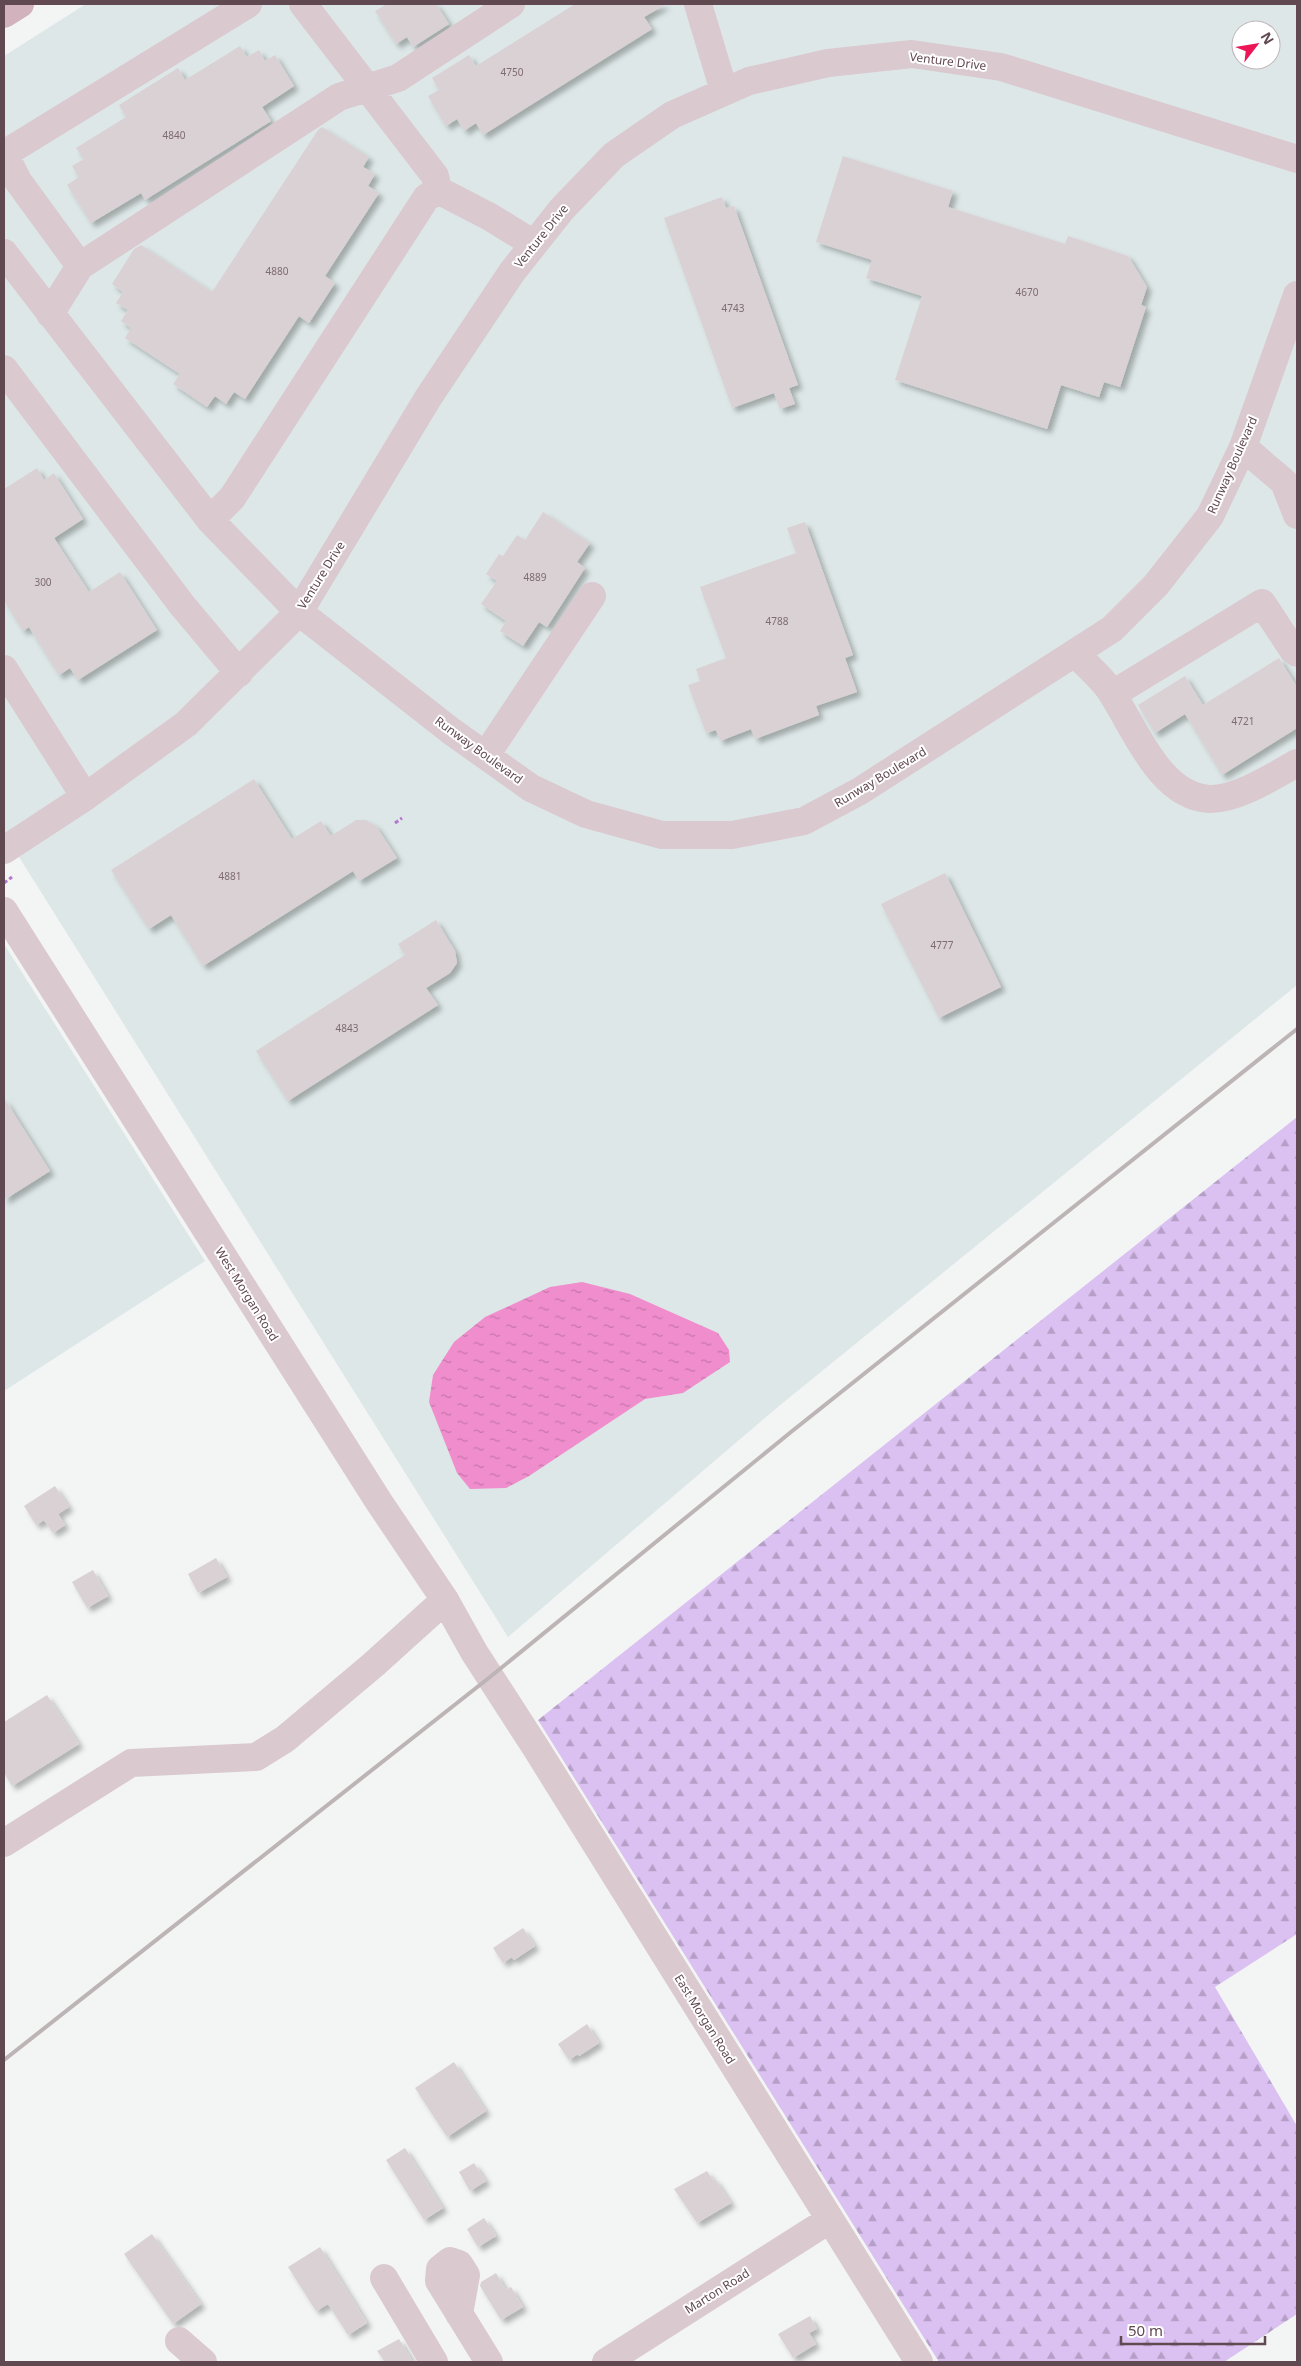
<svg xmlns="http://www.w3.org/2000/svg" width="1301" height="2366" font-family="'Noto Sans',sans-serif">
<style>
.commercial{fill:#dde7e7;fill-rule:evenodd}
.forest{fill:url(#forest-firs)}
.water{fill:url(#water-ripples)}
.building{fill:#dad1d4;filter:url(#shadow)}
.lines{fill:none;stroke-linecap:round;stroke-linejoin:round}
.path{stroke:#b277d1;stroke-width:3;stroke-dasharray:4 2.5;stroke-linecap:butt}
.minor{stroke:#dac9cf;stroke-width:28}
.major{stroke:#d1b2bd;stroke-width:28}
.rail{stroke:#bdb4b6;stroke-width:4}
.labels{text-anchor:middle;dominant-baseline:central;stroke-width:4;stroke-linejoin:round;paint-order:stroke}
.number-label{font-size:10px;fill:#7f6b72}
.street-label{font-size:12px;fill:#614952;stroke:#fff}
</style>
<defs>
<pattern id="forest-firs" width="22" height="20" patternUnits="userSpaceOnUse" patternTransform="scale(1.25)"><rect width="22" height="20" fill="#dbc1f2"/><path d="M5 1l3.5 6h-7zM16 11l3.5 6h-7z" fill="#b59fc7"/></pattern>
<pattern id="water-ripples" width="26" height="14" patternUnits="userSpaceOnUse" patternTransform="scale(1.25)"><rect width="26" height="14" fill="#f08dcd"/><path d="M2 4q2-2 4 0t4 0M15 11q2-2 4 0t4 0" fill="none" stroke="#c675a9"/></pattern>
<filter id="shadow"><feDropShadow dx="4.5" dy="4.5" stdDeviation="2.5" flood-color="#0004"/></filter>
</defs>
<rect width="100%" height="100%" fill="#f2f5f3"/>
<path class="commercial" d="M86,4H1297V985L779,1406L508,1637L4,833V56ZM1241,30H1271V60H1241Z
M4,944L205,1261L4,1391Z"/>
<path class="forest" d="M1297,1117V1934L1215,1987L1297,2126V2314L1224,2362H939L538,1720Z"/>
<path class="water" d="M582,1282L630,1294L718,1333L729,1350L730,1362L683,1393L645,1399L529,1476L506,1488L470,1489L457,1473L429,1402L433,1375L454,1342L485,1317L550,1287Z"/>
<path class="building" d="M387,4H436L449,24L413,47L407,37L396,44L375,11Z
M575,4H666L644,17L652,29L483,135L476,123L464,131L457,119L446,126L428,96L439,90L432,78L469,55L476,66Z
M240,46L247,57L259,50L265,61L275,55L294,86L262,107L271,121L145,200L141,193L91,223L67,185L79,177L72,166L84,159L76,148L126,117L119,105L178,68L185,80Z
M322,127L369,157L363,167L375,174L368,186L379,193L325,276L335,283L309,323L299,316L245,399L234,392L226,404L215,396L207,407L173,384L180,374L125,338L131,328L121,321L128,310L116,303L123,292L112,284L134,249L141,245L212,292L318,130Z
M843,156L953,191L948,207L1065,244L1068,236L1128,256L1147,287L1141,305L1146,307L1120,387L1104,382L1099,397L1061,385L1047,429L895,380L922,296L866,278L872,260L816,242Z
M722,197L726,208L734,206L798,385L789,388L795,404L780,409L774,393L732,408L664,218Z
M37,468L44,480L54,473L83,519L54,538L89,592L120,572L157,630L78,680L70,668L59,675L29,627L23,631L4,600V489Z
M543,512L590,543L577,562L585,568L547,627L539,622L523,646L500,631L506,621L481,604L497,581L486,574L499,554L503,556L517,535L525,540Z
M805,522L853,655L845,658L857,692L816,706L819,715L755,739L751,729L720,741L716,730L706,733L688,685L700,681L696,669L726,658L700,587L796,553L787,528Z
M1279,658L1297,687V728L1222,775L1185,714L1155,733L1138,705L1185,676L1203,705Z
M254,779L292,839L321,821L331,836L356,820H366L376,826L397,858L359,881L353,871L203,966L171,915L149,929L111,870Z
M945,873L1001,987L939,1018L881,904Z
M436,920L455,951L457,963L450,973L426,988L438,1005L288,1101L256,1051L405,955L398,944Z
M4,1098L50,1171L4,1200Z
M55,1486L69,1507L58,1514L65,1525L53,1533L44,1520L36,1525L24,1506Z
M216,1558L227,1577L198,1593L188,1574Z
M93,1570L108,1596L87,1608L72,1582Z
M47,1695L79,1744L12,1786L4,1773V1722Z
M523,1928L535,1946L514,1960L512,1957L503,1963L493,1948Z
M587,2024L599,2043L579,2056L578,2054L569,2060L558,2044Z
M454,2062L486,2111L447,2137L415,2088Z
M405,2148L443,2208L424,2220L386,2160Z
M474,2163L486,2181L470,2191L459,2172Z
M707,2171L713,2180L715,2179L731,2203L697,2223L674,2189Z
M484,2218L496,2236L478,2247L467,2229Z
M152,2234L201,2304L173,2324L124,2254Z
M320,2247L367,2323L348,2335L328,2304L316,2311L288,2267Z
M496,2273L506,2290L511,2287L523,2307L501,2320L480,2286L481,2282Z
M810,2316L817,2329L809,2333L816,2344L793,2358L778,2334Z
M399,2339L413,2362H385L377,2351Z"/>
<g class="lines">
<path class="path" d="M395,823L402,818
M4,883L12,877"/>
<path class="minor" d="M303,4L435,176L438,190L490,217L534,244
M698,4L724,91
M4,153L18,181L80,266L50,314
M4,154L248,4
M4,253L210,520L299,612L451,731L531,788L586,814L662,835H732L804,821L860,791L1112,629L1156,585L1210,516L1243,447L1297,295
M80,266L339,97L398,78L511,4
M4,369L182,605L239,673
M1243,447L1284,482L1297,515
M210,520L232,498L426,198L438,190
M1075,653C1086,665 1100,676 1109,689C1134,725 1158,796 1209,799C1236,800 1274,776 1297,763
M4,669L85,797
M1114,697L1121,689L1262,603L1293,650L1297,653
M486,755L592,596
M4,850L85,797L186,724L299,612L428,398L512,272L562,209L614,155L672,115L749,81L828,63L912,54L1001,67L1297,159
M4,911L379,1502L445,1600L474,1652L536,1748L919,2362
M4,1843L131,1763L256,1757L285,1739L373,1665L445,1600
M384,2278L434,2362
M459,2314L466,2275L459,2264L450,2261L440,2269L439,2281L489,2362
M179,2341L203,2362
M606,2362L829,2220"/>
<path class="major" d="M4,14L20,4"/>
<path class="rail" d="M4,2060L490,1677L791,1432L1297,1029"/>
</g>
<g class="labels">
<g class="number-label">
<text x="512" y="72">4750</text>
<text x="174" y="135">4840</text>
<text x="277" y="271">4880</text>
<text x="1027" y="292">4670</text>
<text x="733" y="308">4743</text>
<text x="535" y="577">4889</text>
<text x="43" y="582">300</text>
<text x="777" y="621">4788</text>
<text x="1243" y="721">4721</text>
<text x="230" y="876">4881</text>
<text x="942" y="945">4777</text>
<text x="347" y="1028">4843</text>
</g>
<g class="street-label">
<text transform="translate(948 61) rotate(7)">Venture Drive</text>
<text transform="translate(541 236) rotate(-51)">Venture Drive</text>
<text transform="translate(1232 465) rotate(-66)">Runway Boulevard</text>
<text transform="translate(321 575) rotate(-58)">Venture Drive</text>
<text transform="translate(479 750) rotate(36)">Runway Boulevard</text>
<text transform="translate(880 777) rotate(-31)">Runway Boulevard</text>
<text transform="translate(247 1294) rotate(58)">West Morgan Road</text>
<text transform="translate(705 2019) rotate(58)">East Morgan Road</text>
<text transform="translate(717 2291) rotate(-32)">Marton Road</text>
</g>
</g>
<rect width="1301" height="2366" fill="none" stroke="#614952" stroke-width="10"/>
<g transform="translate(1256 45) rotate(59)"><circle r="24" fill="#ffffff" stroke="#c0b6ba"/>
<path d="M0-4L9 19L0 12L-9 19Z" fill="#ec1555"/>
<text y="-8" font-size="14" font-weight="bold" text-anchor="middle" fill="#614952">N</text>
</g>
<path d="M1121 2336v8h144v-8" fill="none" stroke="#614952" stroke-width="2.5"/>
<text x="1128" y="2336" font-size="15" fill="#614952" stroke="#ffffff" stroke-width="4" paint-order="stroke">50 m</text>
</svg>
